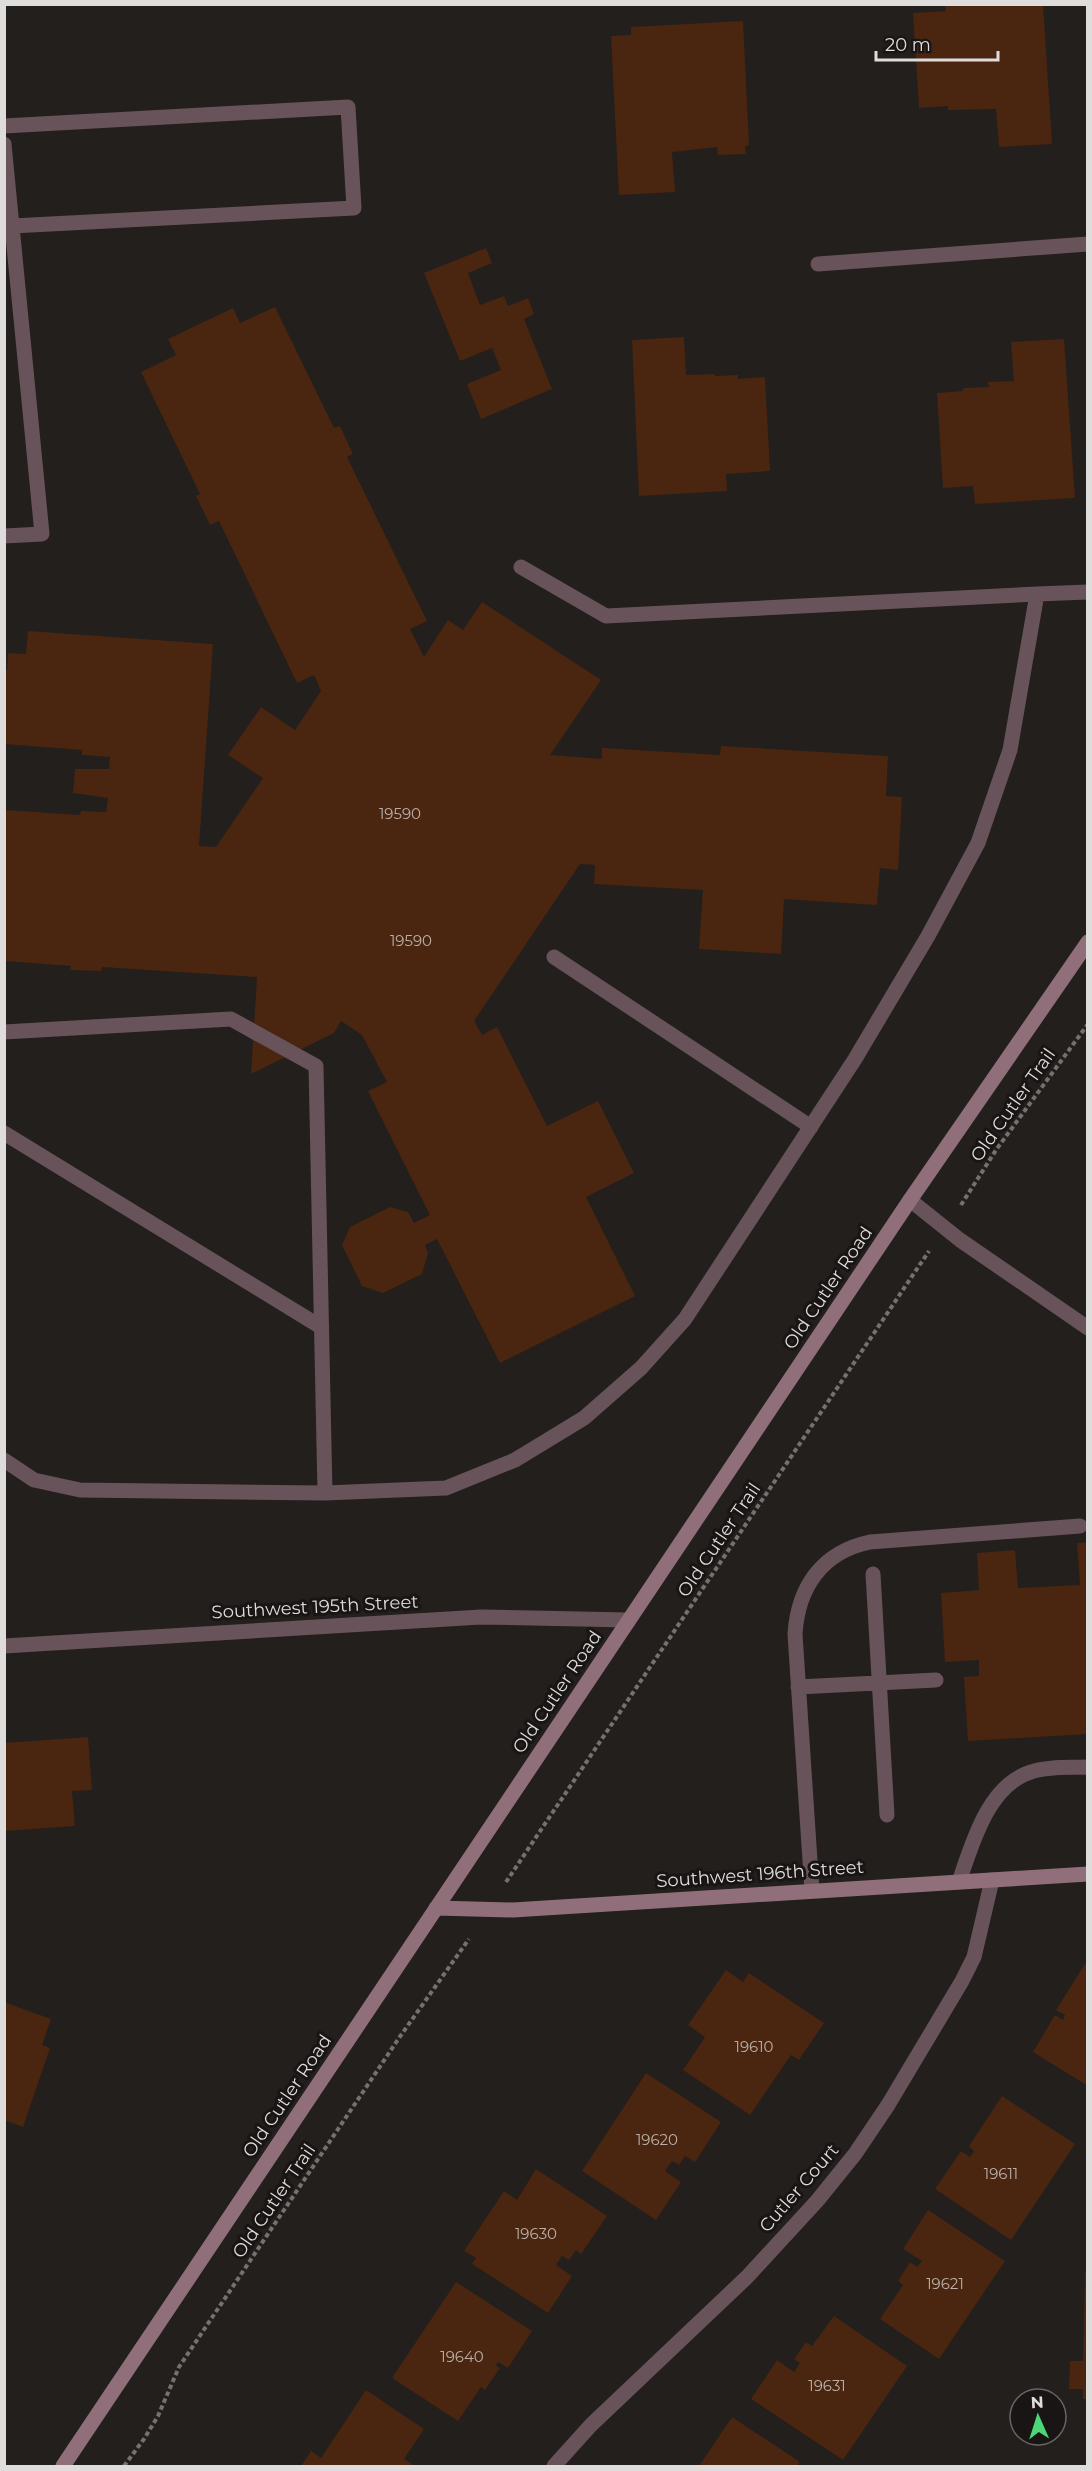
<svg xmlns="http://www.w3.org/2000/svg" width="1092" height="2471" font-family="Montserrat,sans-serif">
<style>
.building{fill:#4a2510}
.lines{fill:none;stroke-linecap:round;stroke-linejoin:round}
.path{stroke:#74716f;stroke-width:4;stroke-dasharray:4.5 3;stroke-linecap:butt}
.lane{stroke:#675359;stroke-width:15}
.street{stroke:#675359;stroke-width:15}
.secondary{stroke:#906f7a;stroke-width:15}
.labels{text-anchor:middle;dominant-baseline:central;stroke-width:6;stroke-linejoin:round;paint-order:stroke}
.number-label{font-size:15px;fill:#baafa8}
.street-label{font-size:18px;fill:#dfdddb;stroke:#191514}
</style>
<rect width="100%" height="100%" fill="#221f1d"/>
<path class="building" d="M945,4H1043L1052,144L999,147L996,109L948,110V106L919,108L913,13L946,11Z
M743,21L749,145L745,146L746,154L718,155L717,147L672,152L675,192L619,195L611,36L631,35V27Z
M486,248L492,263L468,273L480,305L504,296L508,306L528,298L534,314L524,319L552,389L481,419L467,384L501,370L492,348L460,361L424,273Z
M275,307L334,428L340,426L353,454L347,457L427,621L410,629L424,657L448,620L463,630L482,602L601,680L550,755L602,759V748L720,755L721,746L888,756L886,796L902,797L898,870L880,868L877,905L784,899L781,954L699,949L703,890L594,884L595,865L580,864L474,1021L482,1035L497,1027L547,1126L598,1101L634,1173L586,1197L635,1296L500,1363L437,1239L425,1245L428,1253L422,1274L383,1293L362,1286L342,1245L350,1227L390,1207L408,1212L414,1223L430,1215L368,1091L387,1082L362,1035L341,1021L334,1033L251,1074L257,977L102,967L101,971L70,970L71,966L5,961V810L80,815L81,811L106,812L108,798L73,793L75,769H109L110,757L82,755V750L4,744V670H7L8,653L26,654L28,631L213,644L199,846L216,847L263,778L228,755L261,707L295,730L321,691L314,675L297,683L219,521L210,525L196,496L200,494L141,372L176,355L168,339L233,308L240,323Z
M684,337L686,375L715,374V376L738,375V379L765,377L770,471L726,474L727,491L639,496L632,340Z
M1064,339L1075,498L975,504L973,486L943,488L937,393L963,391V388L989,387L988,382L1014,381L1011,342Z
M1088,1542V1734L968,1741L964,1677L979,1676V1660L945,1662L941,1593L979,1590L977,1553L1015,1550L1018,1588L1080,1585L1077,1543Z
M88,1737L92,1790L72,1791L75,1826L4,1831V1743Z
M1088,1959V2086L1033,2052L1055,2015L1063,2020L1065,2015L1056,2010Z
M726,1970L743,1982L749,1973L824,2023L799,2060L791,2055L750,2115L683,2070L705,2037L688,2025Z
M4,2002L51,2019L42,2045L50,2048L23,2127L4,2120Z
M646,2073L721,2122L695,2162L685,2156L679,2165L672,2161L665,2171L681,2182L656,2220L582,2171Z
M1002,2096L1075,2144L1011,2240L935,2189L961,2151L970,2157L974,2151L969,2146Z
M536,2169L607,2216L581,2254L576,2250L569,2260L562,2256L556,2265L572,2276L548,2313L472,2264L476,2258L464,2251L504,2191L517,2200Z
M928,2210L1005,2261L939,2359L880,2319L903,2285L898,2281L910,2262L917,2267L922,2261L903,2249Z
M1085,2271H1088V2399H1083V2389H1069L1070,2361H1083Z
M456,2282L532,2331L508,2368L498,2362L496,2366L500,2368L485,2390L481,2387L458,2421L392,2378Z
M834,2316L907,2366L843,2460L751,2399L777,2360L794,2372L800,2363L794,2359L806,2342L812,2346Z
M366,2390L424,2429L404,2459L412,2464L410,2466H301L311,2451L321,2458Z
M732,2417L800,2462L797,2466H699Z"/>
<g class="lines">
<path class="path" d="M961,1205L996,1150L1088,1024
M506,1882L929,1251
M124,2466L144,2439L158,2416L179,2367L399,2038L469,1939"/>
<path class="lane" d="M4,126L348,107L354,208L12,226
M4,144L42,534L4,536
M521,567L606,616L1037,594
M554,957L811,1127
M4,1032L231,1019L316,1066L325,1493
M4,1133L321,1327
M4,1460L34,1480L80,1490L325,1493L446,1488L515,1460L584,1418L641,1368L685,1319L855,1059L928,936L978,843L1010,750L1037,594L1088,592
M873,1574L887,1815
M798,1687L936,1680
M959,1882C972,1844 988,1785 1031,1772C1048,1766 1070,1768 1088,1767
M812,1891L795,1634C798,1587 822,1552 870,1542L1080,1526"/>
<path class="street" d="M818,264L1088,244
M910,1200L960,1240L1088,1328
M4,1646L481,1617L628,1620
M554,2466L591,2425L747,2277L817,2201L855,2154L888,2105L962,1981L974,1957L992,1880"/>
<path class="secondary" d="M436,1908L513,1910L1088,1874
M63,2466L910,1200L1088,942"/>
</g>
<g class="labels">
<g class="number-label">
<text x="400" y="813">19590</text>
<text x="411" y="940">19590</text>
<text x="754" y="2046">19610</text>
<text x="657" y="2139">19620</text>
<text x="1001" y="2173">19611</text>
<text x="536" y="2233">19630</text>
<text x="945" y="2283">19621</text>
<text x="462" y="2356">19640</text>
<text x="827" y="2385">19631</text>
</g>
<g class="street-label">
<text transform="translate(1013 1105) rotate(-55)">Old Cutler Trail</text>
<text transform="translate(828 1288) rotate(-56)">Old Cutler Road</text>
<text transform="translate(719 1540) rotate(-56)">Old Cutler Trail</text>
<text transform="translate(315 1607) rotate(-3)">Southwest 195th Street</text>
<text transform="translate(557 1692) rotate(-56)">Old Cutler Road</text>
<text transform="translate(760 1874) rotate(-4)">Southwest 196th Street</text>
<text transform="translate(287 2096) rotate(-56)">Old Cutler Road</text>
<text transform="translate(799 2188) rotate(-49)">Cutler Court</text>
<text transform="translate(274 2201) rotate(-56)">Old Cutler Trail</text>
</g>
</g>
<rect width="1092" height="2471" fill="none" stroke="#dfdddb" stroke-width="12"/>
<g transform="translate(1038 2417) rotate(357)"><circle r="28" fill="#191514" stroke="#686564" stroke-width="1.5"/>
<path d="M0-4.5L10 22L0 15L-10 22Z" fill="#4bd677"/>
<text y="-9" font-size="16" font-weight="bold" text-anchor="middle" fill="#dfdddb">N</text>
</g>
<path d="M876 51v9h122v-9" fill="none" stroke="#dfdddb" stroke-width="3"/>
<text x="885" y="51" font-size="18" fill="#dfdddb" stroke="#191514" stroke-width="4.5" paint-order="stroke">20 m</text>
</svg>
